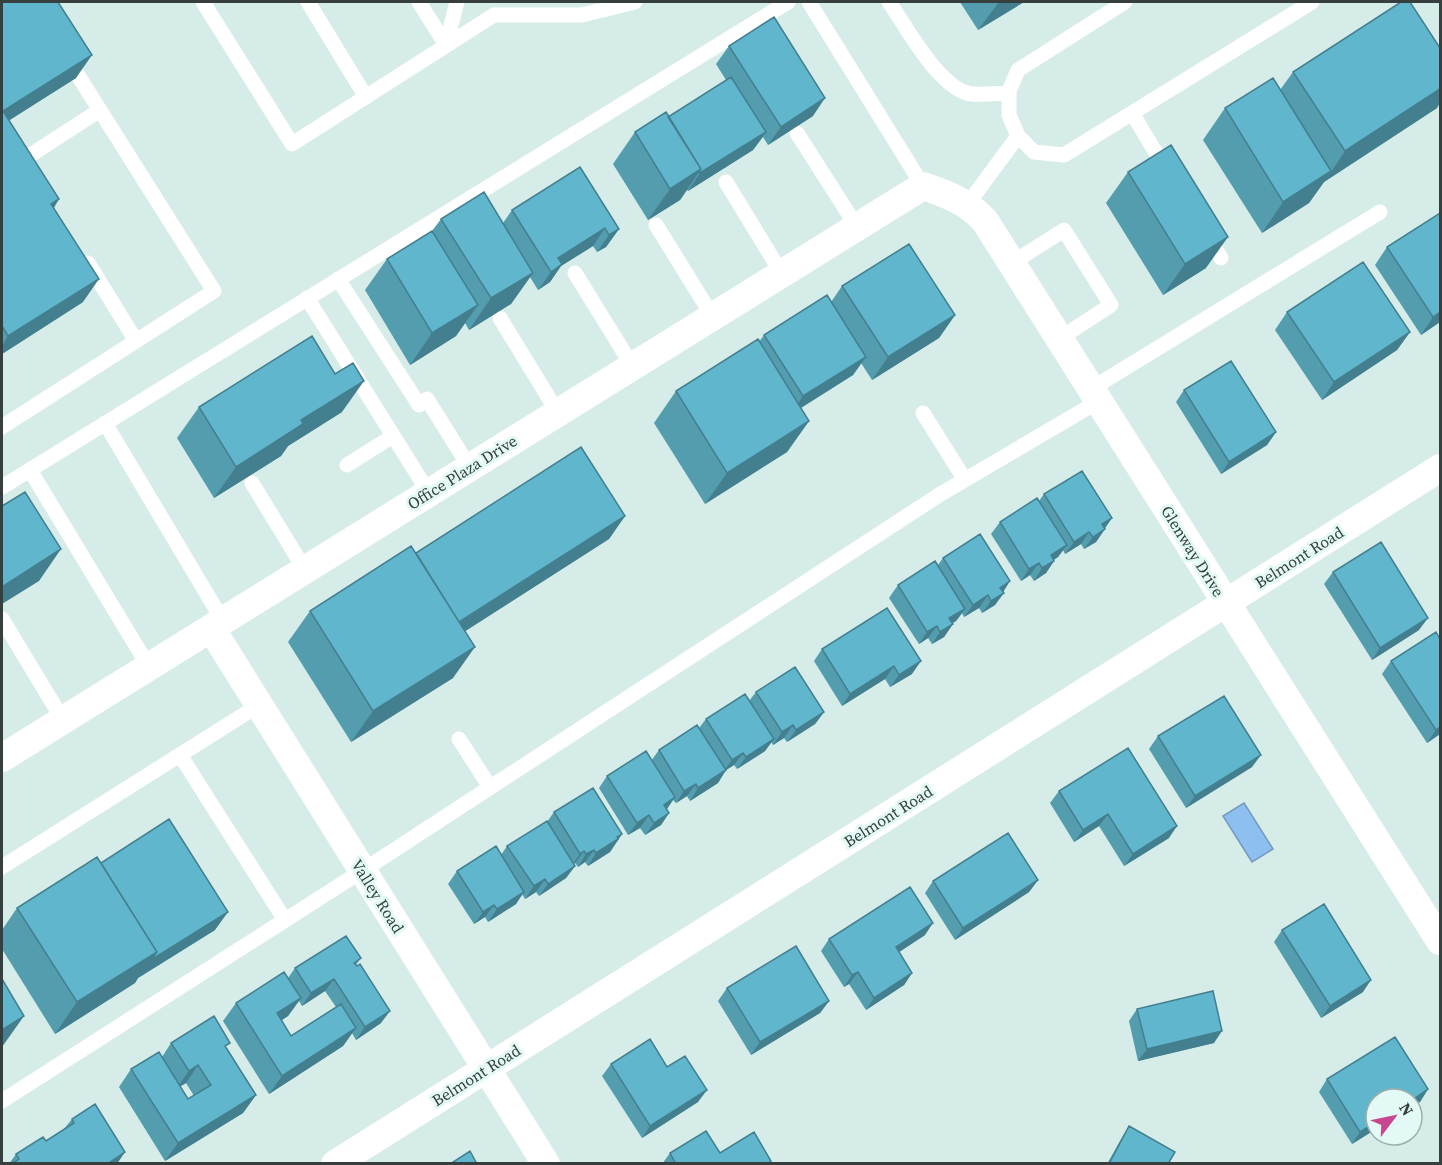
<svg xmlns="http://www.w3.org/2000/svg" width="1442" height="1165" font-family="'Source Serif 4',serif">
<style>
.water{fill:#8ebff1;stroke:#7499bb;stroke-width:1.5}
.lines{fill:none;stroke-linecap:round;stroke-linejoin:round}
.lane{stroke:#fff;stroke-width:15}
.street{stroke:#fff;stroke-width:28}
.wall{fill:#539daf;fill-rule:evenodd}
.shaded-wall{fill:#437f8f}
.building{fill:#60b6cc;stroke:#437f8f;stroke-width:1.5}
.labels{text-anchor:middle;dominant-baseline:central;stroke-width:6;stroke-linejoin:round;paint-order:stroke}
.street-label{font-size:16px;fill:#363f3d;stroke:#e3f9f5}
</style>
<rect width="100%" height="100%" fill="#d6ece8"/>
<path class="water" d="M1244,803L1273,849L1252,862L1223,816Z"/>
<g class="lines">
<path class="lane" d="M203,2L292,144L494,15H582L635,2
M308,2L366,97
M419,2L446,45
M809,2L923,186
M889,2C907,28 936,83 967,93C977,96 998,93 1009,93
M1125,2L1018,70L1009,91V115L1018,136L1034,152L1064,155L1312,2
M446,45L457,2
M1132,113L1167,171
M797,133L857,227
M29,169L23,160L100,110
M726,182L782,274
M967,205L1018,136
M656,225L713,317
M1207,235L1221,258
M88,263L136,341
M1012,263L1064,230L1111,305L1059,339
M575,273L633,367
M338,279L419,405L427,399L470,468
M307,298L429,493
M500,318L558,413
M1091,389L1380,212
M923,413L965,480
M105,423L223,621
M2,427L214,291L67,58
M347,465L393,436
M30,470L149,667
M252,483L305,570
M2,487L788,2
M2,619L63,720
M459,739L490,787
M180,755L285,920
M2,867L259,705
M2,1101L362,871L939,495L1099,401"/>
<path class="street" d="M211,628L546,1164
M2,758L923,186C947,194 968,202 985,221L1440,941
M335,1164L1440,468"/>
</g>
<path class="wall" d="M2,2L76,78L9,120L59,199L54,208L83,302L2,354Z
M960,2H1024L978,30Z
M729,46L813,116L768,145L763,137L753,150L688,191L687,190L680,200L648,220L613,164L635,132L668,117L726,80L716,64Z
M1293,72L1437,108L1324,182L1309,203L1262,233L1203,140L1225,108L1280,90Z
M1128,172L1206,268L1163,295L1106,203Z
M512,210L619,229L606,247L597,252L593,246L561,266L550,282L538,290L530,277L511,304L469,330L465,323L456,336L410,365L365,290L387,259L432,231L441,219L503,223Z
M1387,247L1440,322L1421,335L1375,265Z
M842,286L955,315L939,338L872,380L861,363L853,375L801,408L809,421L787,452L705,504L654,423L676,391L759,342L764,335L831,302Z
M1287,312L1410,332L1397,350L1322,400L1275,330Z
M1184,390L1276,432L1267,445L1221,474L1176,402Z
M199,407L342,412L288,446L281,456L214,498L177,438Z
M1044,494L1112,518L1096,542L1084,549L1081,544L1065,554L1063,550L1058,557L1054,560V561L1046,573L1034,581L1030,575L1021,581L991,534L1000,522L1039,501Z
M625,516L609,539L465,631L453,678L351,742L288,642L310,611L416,553Z
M943,558L1003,592L995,605L982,613L979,608L964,617L962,613L956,621L952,623L953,624L944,637L932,644L928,638L919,644L889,598L898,585L938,565Z
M1333,572L1419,630L1372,660L1324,584Z
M887,608L912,674L890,687L885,679L842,706L814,661L822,649Z
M1391,661L1440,734L1427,743L1382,674Z
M756,692L824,712L815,724L787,742L784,738L773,745L771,742L765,751L737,769L734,765L726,770L718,783L690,801L687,796L676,803L673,800L667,809L669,813L661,825L645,835L640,828L628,835L599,788L607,776L651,761L659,750L699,728L706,719L749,701Z
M1158,736L1252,767L1186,808L1149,749Z
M1059,791L1169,838L1124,866L1099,826L1074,842L1050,803Z
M554,812L622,834L610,852L588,866L585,862L578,867L575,863L574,864L575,866L566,878L539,896L536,892L525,899L522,894L516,904L488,922L485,917L474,924L448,884L457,871L501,855L507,846L547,822Z
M101,863L215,930L138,978L135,983L55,1034L2,949V930L17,908Z
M1038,880L1029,892L955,940L925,893L933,881Z
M1282,930L1363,992L1321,1018L1274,942Z
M925,935L899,952L912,973L904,985L866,1010L849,984L844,987L821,951L829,939Z
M361,958L356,965L381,1023L356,1040L352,1033L343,1046L269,1094L223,1021L236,1003L288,978L295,968ZM325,991L336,1007L291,1036L282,1020L288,1016L299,1001L302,1006Z
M727,988L829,1001L820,1013L751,1055L718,1001Z
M1137,1009L1214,1043L1138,1061L1129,1021Z
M171,1043L227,1048L256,1095L243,1113L165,1161L119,1087L131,1069L162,1057ZM186,1083L194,1096L188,1099L180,1086Z
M611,1064L667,1067L698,1102L642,1138L602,1076Z
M1327,1079L1428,1089L1420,1102L1376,1099V1129L1352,1144L1319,1092Z
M72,1119L117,1164H9L16,1154L46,1141L64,1129Z
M1129,1126L1168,1164H1107L1121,1139Z
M670,1153L769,1164H662Z"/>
<path class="shaded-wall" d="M999,2H1024L978,30Z
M92,55L76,78L2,125L3,111Z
M1440,89V103L1437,108L1324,182L1309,203L1262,233L1283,202L1331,172L1345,151Z
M825,98L813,116L768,145L781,127Z
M766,132L753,150L688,191L700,173Z
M701,169L680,200L648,220L670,189Z
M59,199L43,223L51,204Z
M605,228L593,246L561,266L550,282L538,290L551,272L558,258Z
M619,229L606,247L597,252L609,235Z
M1228,237L1206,268L1163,295L1185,264Z
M533,273L511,304L469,330L491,298Z
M99,279L83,302L2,354V346L8,336Z
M478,305L456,336L410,365L432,333Z
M1440,312V322L1421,335L1433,317Z
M955,315L939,338L872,380L888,357Z
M1410,332L1397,350L1322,400L1334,382Z
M866,357L853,375L791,414L803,396Z
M364,381L342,412L288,446L281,456L214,498L236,467L301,420Z
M809,421L787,452L705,504L727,473Z
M1276,432L1267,445L1221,474L1229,462Z
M625,516L609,539L442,646L458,623Z
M1112,518L1103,530L1102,524Z
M1105,529L1096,542L1084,549L1093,537Z
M1089,532L1081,544L1065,554L1074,542Z
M1067,545L1058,557L1042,567L1051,555Z
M61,549L39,581L2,604V587Z
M1054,561L1046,573L1034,581L1042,568Z
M1039,563L1030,575L1021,581L1029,569Z
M1010,581L1002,594L1000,588Z
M1004,593L995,605L982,613L991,601Z
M988,595L979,608L964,617L973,605Z
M965,609L956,621L940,631L949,618Z
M1428,618L1419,630L1372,660L1380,648Z
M953,624L944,637L932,644L940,632Z
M937,626L928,638L919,644L927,632Z
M475,647L453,678L351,742L373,711Z
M921,661L912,674L890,687L899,675Z
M894,666L885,679L842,706L850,694Z
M824,712L815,724L787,742L796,730Z
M793,725L784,738L773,745L782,732Z
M1440,727V734L1427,743L1436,730Z
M774,739L765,751L737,769L746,757Z
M743,753L734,765L723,772L732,760Z
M1261,755L1252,767L1186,808L1195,796Z
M726,770L718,783L690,801L698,788Z
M696,784L687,796L676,803L684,791Z
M675,797L666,810L664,805Z
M669,813L661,825L645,835L654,823Z
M1108,814L1099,826L1074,842L1083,830Z
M649,815L640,828L628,835L637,823Z
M1177,826L1169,838L1124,866L1133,854Z
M622,834L610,852L588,866L596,853Z
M594,850L585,862L578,867L586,854Z
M584,851L575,863L571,866L580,854Z
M575,866L566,878L539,896L548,884Z
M545,879L536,892L525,899L534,886Z
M1038,880L1029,892L955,940L963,928Z
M524,892L516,904L488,922L497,909Z
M494,905L485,917L474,924L483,912Z
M228,912L215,930L138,978L135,983L55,1034L77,1002L157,952Z
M933,923L925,935L887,960L896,947Z
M858,972L849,984L844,987L852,975Z
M912,973L904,985L866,1010L874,998Z
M334,979L325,991L302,1006L311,993Z
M1371,980L1363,992L1321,1018L1330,1006Z
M301,998L288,1016L265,1031L277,1013Z
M829,1001L820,1013L751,1055L760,1042Z
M390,1011L381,1023L356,1040L365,1027Z
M24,1016L2,1047V1048V1030Z
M356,1028L343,1046L269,1094L282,1076Z
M1222,1031L1214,1043L1138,1061L1147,1049Z
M198,1065L186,1083L176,1089L189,1071Z
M1428,1089L1420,1102L1412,1106V1100Z
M707,1090L698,1102L642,1138L650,1126Z
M256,1095L243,1113L165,1161L178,1143Z
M1376,1122V1129L1352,1144L1360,1132Z
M125,1152L117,1164H107Z"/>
<path class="building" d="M2,2H58L92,55L3,111L59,199L51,204L99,279L8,336L2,326Z
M1401,2H1410L1440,48V89L1345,151L1293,72Z
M774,17L825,98L781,127L729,46Z
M731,77L766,132L700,173L699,172L701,169L668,117Z
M1273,78L1331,171L1283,202L1225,108Z
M666,112L701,169L670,189L635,132Z
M1171,145L1228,237L1185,264L1128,172Z
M580,167L619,229L609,235L605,228L558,258L562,264L551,272L512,210Z
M484,192L533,273L491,298L441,219Z
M1440,213V312L1433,317L1387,247Z
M432,231L478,305L432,333L387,259Z
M909,244L955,315L888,357L842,286Z
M1363,262L1410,332L1334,382L1287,312Z
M827,295L866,357L803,396L764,335Z
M312,336L335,374L353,363L364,381L301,420L303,424L236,467L199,407Z
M758,339L809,421L727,473L676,391Z
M1231,361L1276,432L1229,462L1184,390Z
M581,447L625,516L459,622L416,553Z
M1082,471L1112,518L1102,524L1105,529L1093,537L1089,532L1074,542L1044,494Z
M25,492L61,549L2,587V506Z
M1037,498L1067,545L1051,555L1054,561L1042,568L1039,563L1029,569L1000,522Z
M980,534L1010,581L1000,588L1004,593L991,601L988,595L973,605L943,558Z
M1381,542L1428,618L1380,648L1333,572Z
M411,546L475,647L373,711L310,611Z
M935,561L965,609L949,618L953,624L940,632L937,626L927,632L898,585Z
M887,608L921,661L899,675L894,666L850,694L822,649Z
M1436,632L1440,639V727L1436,730L1391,661Z
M795,667L824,712L796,730L793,725L782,732L756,692Z
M745,694L774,739L746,757L743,753L732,760L706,719Z
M1224,696L1261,755L1195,796L1158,736Z
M697,725L726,770L698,788L696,784L684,791L659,750Z
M1128,748L1177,826L1133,854L1108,814L1083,830L1059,791Z
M646,751L675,797L664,805L669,813L654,823L649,815L637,823L607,776Z
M593,788L622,834L617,837L618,839L596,853L594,850L586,854L584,851L580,854L554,812Z
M169,819L228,912L151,960L157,952L101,863Z
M547,821L575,866L548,884L545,879L534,886L507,846Z
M1008,833L1038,880L963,928L933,881Z
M496,846L524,892L497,909L494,905L483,912L457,871Z
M97,857L157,952L77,1002L17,908Z
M910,887L933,923L896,947L912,973L874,998L858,972L852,975L829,939Z
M1324,904L1371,980L1330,1006L1282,930Z
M346,936L361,958L354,963L357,966L360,964L390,1011L365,1027L334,979L311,993L295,968Z
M796,946L829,1001L760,1042L727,988Z
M284,972L301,998L277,1013L291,1036L341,1004L356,1028L282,1076L236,1003Z
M2,979L24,1016L2,1030Z
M1213,991L1222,1031L1147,1049L1137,1009Z
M214,1016L230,1043L225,1046L256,1095L178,1143L131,1069L159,1052L188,1099L211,1085L198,1065L189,1071L171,1043Z
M1395,1037L1428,1089L1412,1100L1376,1099V1122L1360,1132L1327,1079Z
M650,1039L667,1067L685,1056L707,1090L650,1126L611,1064Z
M95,1104L125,1152L107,1164H12L19,1159L16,1154L43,1137L46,1141L74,1123L72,1119Z
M1129,1126L1175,1152L1168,1164H1109Z
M706,1131L720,1153L754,1132L771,1161L767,1164H676L670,1153Z
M470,1151L477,1164H450Z"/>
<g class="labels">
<g class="street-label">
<text transform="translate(462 472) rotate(-32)">Office Plaza Drive</text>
<text transform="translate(1193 551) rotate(58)">Glenway Drive</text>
<text transform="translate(1299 557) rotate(-32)">Belmont Road</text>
<text transform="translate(888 816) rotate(-32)">Belmont Road</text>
<text transform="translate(378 896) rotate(58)">Valley Road</text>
<text transform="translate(476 1075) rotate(-32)">Belmont Road</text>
</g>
</g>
<rect width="1442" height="1165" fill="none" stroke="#363f3d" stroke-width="6"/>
<g transform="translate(1394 1117) rotate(58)"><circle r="28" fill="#e3f9f5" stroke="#9eafab" stroke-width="1.5"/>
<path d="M0-4.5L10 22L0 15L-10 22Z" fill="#c74690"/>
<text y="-9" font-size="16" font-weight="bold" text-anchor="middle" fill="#363f3d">N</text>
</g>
</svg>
